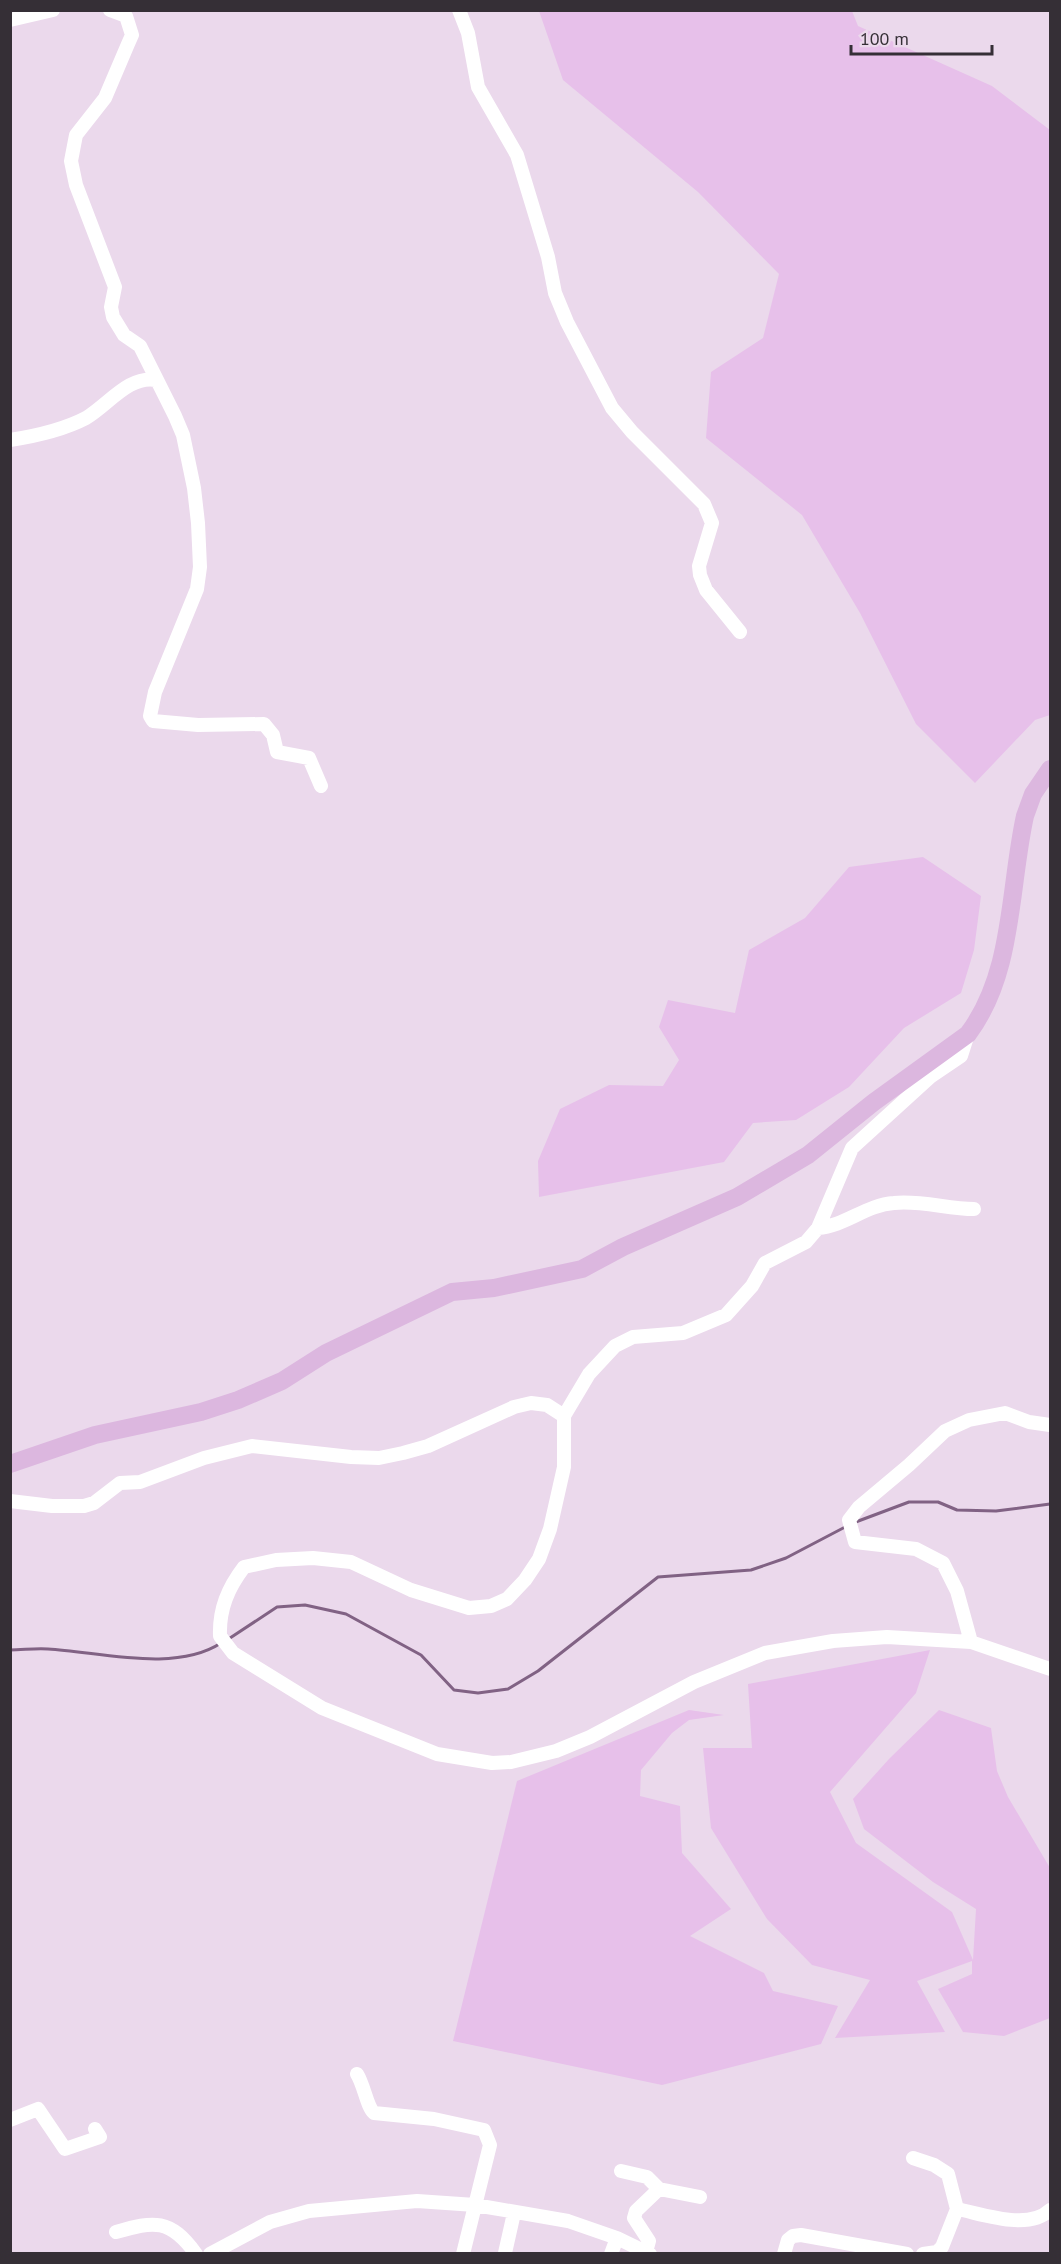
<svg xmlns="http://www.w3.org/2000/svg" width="1061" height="2264" font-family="'PT Sans',sans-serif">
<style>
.green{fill:#e7c0ea}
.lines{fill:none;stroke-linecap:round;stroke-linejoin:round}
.stream{stroke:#816284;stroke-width:3}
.minor{stroke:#fff;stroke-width:14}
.major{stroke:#dcb7df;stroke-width:18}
</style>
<rect width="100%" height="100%" fill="#ebd9ec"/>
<path class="green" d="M539,11H852L858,26L992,86L1050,130V715L1035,720L975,783L916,724L860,613L802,515L706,438L711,372L763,338L779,274L698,192L563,80Z
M923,857L981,896L974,950L961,993L904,1028L849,1087L796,1120L753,1123L724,1162L539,1197L538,1161L560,1109L609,1085L663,1086L679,1060L659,1027L668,1000L735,1013L749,950L805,918L849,867Z
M930,1650L916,1693L830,1792L856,1843L952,1912L973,1960L976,1909L933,1882L864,1829L853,1799L889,1759L939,1710L991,1728L997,1771L1008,1797L1050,1868V2018L1004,2036L963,2032L938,1989L972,1974V1961L917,1981L945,2032L835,2038L870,1980L812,1965L767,1919L711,1828L703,1748H752L748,1684Z
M689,1710L724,1715L689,1720L672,1733L641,1770L640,1796L680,1806L682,1853L731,1909L690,1936L764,1973L773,1991L838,2006L821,2044L662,2085L453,2041L517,1781Z"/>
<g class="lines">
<path class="stream" d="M853,1523L909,1502H938L957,1510L996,1511L1050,1504
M227,1640L277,1607L305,1605L346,1614L421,1655L454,1690L478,1693L508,1689L538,1671L658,1577L751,1570L786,1558L847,1526
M10,1650C23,1650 35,1648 48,1649C100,1652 175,1673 221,1643"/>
<path class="minor" d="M110,10L126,16L132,35L128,44L105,98L76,135L71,161L76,185L115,287L111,307L113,317L124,335L140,346L175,416L183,435L194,488L198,523L200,567L197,589L155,692L150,716L153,721L198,725L264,724L273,735L277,752L309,758L321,786
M459,10L468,33L478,87L517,155L548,257L555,293L567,322L612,408L632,432L704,504L712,523L699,566L700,575L706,590L740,632
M10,20L53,10
M10,440C36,436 63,430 86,418C108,405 129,375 156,380
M968,1034L961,1056L930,1077L852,1148L818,1228L806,1242L765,1263L752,1286L726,1315L683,1333L633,1337L615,1346L589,1374L564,1416V1467L550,1529L539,1559L525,1580L507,1599L491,1606L469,1608L411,1590L351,1562L313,1558L276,1560L244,1567C228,1588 219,1609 220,1636L233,1653L322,1708L437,1754L492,1763L511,1762L556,1751L590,1737L694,1682L765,1653L833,1641L887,1637L971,1642L1050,1669
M818,1228C845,1226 866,1205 894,1203C920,1200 948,1209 974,1209
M10,1501L52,1506H84L94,1503L120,1483L140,1482L204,1458L252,1446L351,1457L379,1458L403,1453L428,1446L514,1407L531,1403L547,1405L564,1416
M971,1642L957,1591L943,1563L916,1549L855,1542L849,1520L859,1507L909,1465L945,1431L969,1420L1005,1413L1029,1422L1050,1425
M357,2074C364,2085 367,2107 374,2113L434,2119L484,2130L490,2145L463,2254
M10,2120L38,2109L65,2149L100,2137L95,2129
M913,2158L934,2165L948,2174L957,2209L942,2247L937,2252L923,2254
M621,2171L647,2177L659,2189
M957,2209C983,2214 1028,2231 1050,2210
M116,2232C154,2221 170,2218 196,2254
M646,2252L649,2241L634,2218L636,2211L659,2189L700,2197
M505,2253L514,2213
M210,2254L270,2222L309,2211L417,2201L475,2205L568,2221L617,2238L650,2254
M611,2254L617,2238
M784,2254L788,2240L793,2236L801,2235L907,2254"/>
<path class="major" d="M10,1464L95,1435L201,1412L238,1400L282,1381L326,1353L452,1292L494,1288L582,1269L623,1247L737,1197L808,1155L874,1102L968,1034C1014,973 1009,888 1025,816L1033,794L1050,769"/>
</g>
<rect width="1061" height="2264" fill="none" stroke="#352f36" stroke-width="24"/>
<path d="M851 45v9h141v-9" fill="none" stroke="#352f36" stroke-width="3"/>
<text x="860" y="45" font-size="18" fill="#352f36" stroke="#ebd9ec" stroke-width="4.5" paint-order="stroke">100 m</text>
</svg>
